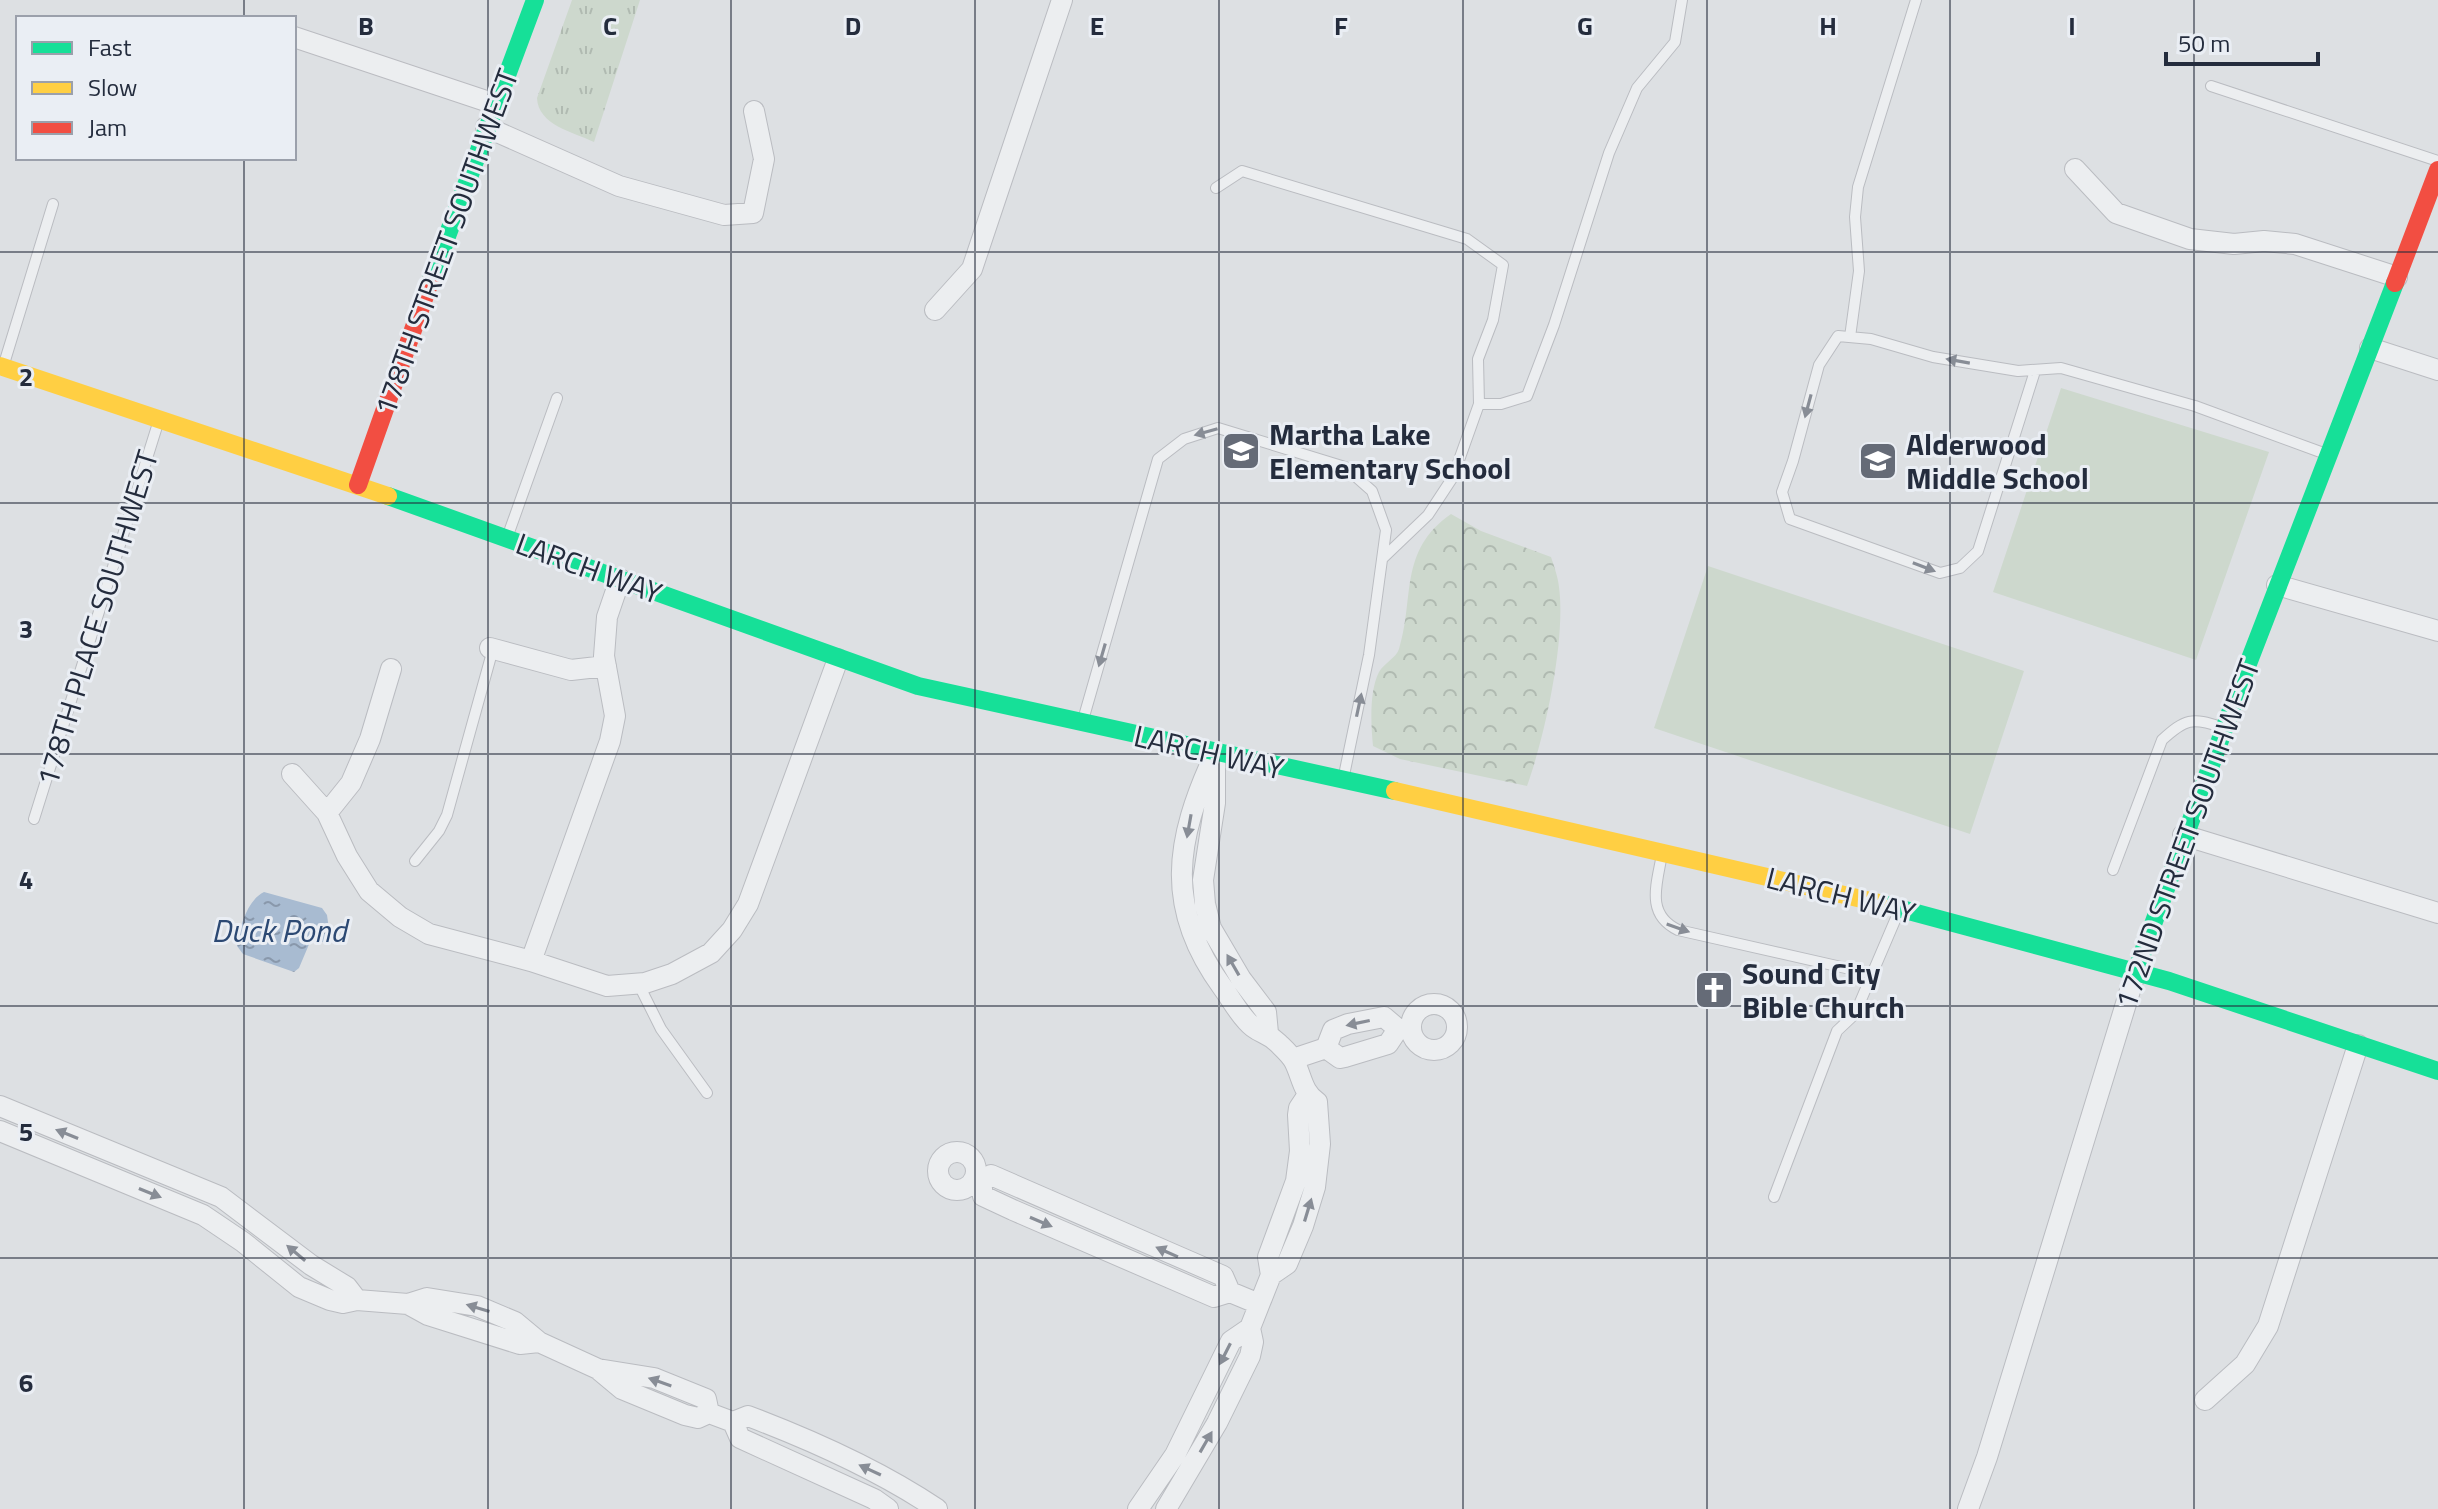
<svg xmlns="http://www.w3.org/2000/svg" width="2438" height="1509" font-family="'Titillium Web',sans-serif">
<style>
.grass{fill:url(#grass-tufts)}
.forest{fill:url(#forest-crowns)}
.pitch{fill:#cdd8cd}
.water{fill:url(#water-ripples)}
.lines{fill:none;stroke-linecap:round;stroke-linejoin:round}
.lane-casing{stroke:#babcc1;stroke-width:12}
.street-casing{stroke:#babcc1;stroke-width:22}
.lane{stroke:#eceef0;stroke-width:10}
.street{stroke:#eceef0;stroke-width:20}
.fast{stroke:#16e098;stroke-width:18}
.slow{stroke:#ffcf43;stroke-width:18}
.jam{stroke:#f24e42;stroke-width:18}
.oneway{fill:#888d96}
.grid{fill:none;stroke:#242c3d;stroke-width:2;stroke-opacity:0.55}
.labels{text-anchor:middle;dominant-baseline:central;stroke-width:6;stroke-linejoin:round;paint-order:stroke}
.street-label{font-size:30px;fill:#242c3d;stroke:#eaeef4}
.poi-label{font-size:30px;font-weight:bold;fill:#242c3d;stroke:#eaeef4;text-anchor:start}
.water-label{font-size:32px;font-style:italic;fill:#2c4973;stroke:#eaeef4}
.grid-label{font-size:26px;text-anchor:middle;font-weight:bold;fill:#242c3d;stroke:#eaeef4;stroke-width:6;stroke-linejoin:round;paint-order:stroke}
</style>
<defs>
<pattern id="grass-tufts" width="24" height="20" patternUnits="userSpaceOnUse" patternTransform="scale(2)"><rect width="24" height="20" fill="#cdd8cd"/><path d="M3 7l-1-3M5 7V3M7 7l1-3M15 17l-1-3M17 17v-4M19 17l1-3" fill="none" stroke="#b0bab1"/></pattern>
<pattern id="forest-crowns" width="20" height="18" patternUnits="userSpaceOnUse" patternTransform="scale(2)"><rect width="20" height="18" fill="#cdd8cd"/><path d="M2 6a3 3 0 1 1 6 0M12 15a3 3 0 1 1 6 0" fill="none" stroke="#b0bab1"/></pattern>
<pattern id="water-ripples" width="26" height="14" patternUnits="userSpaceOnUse" patternTransform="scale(2)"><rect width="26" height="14" fill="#a8bbd1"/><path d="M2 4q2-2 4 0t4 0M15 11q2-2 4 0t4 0" fill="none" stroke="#8998ab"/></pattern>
</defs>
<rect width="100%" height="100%" fill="#dde0e3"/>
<path class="grass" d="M572,0H640L594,142C573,132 538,125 537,98Z"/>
<path class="forest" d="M1451,514L1481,531L1551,557C1554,566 1558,577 1559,587C1566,640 1545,736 1527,786L1400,759L1373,746C1371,726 1369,691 1379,672C1384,663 1396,658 1399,649C1415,598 1398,551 1451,514Z"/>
<path class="pitch" d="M2061,388L2269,452L2196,660L1993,592Z
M1708,566L2024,671L1970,834L1654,728Z"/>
<path class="water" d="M264,892L322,908L327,915L330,936L326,942H310L299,968L294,972L243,954L237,946C239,929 247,900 264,892Z"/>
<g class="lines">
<defs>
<path id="lane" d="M2211,86L2438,161
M1216,188L1242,171L1467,239L1503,265L1493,320L1478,359L1479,404
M1850,337L1859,271L1855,217L1858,187L1916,0
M3,367L53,204
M2035,371L1978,551L1960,568L1940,573L1790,519L1782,492L1793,461L1819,365L1838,336L1871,339L1933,357L2018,371L2061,368L2195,406L2326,454
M508,535L557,398
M1382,559L1428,515L1453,477L1479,404H1501L1527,396L1554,325L1609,153L1637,88L1675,42L1682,0
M1083,720L1158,459L1184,439L1218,428L1345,467L1372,491L1386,530L1369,655L1343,780
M34,819L159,420
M1662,854C1657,884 1645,914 1678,930L1872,974
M415,861L439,831L447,815L493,649
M2113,870L2162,740C2185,719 2192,717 2221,727
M638,983L661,1029L707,1093
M1774,1197L1837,1031L1855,1014L1899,911"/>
<path id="street" d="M294,37L495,104
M486,127L619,186L724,215L753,213L764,159L754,111
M2075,169L2116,213L2190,239L2234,244L2264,241L2295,244L2397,277
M935,310L972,269L1062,0
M2370,348L2438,370
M2277,585L2438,631
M490,648L571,670L606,666
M1215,754C1175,840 1164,908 1223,988C1232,1000 1241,1018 1253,1027C1262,1034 1268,1033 1278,1043C1283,1048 1290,1054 1294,1061C1302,1076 1302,1092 1317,1102L1320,1144L1315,1187L1303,1226L1287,1264L1271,1275
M1215,763V803L1203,880L1205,904L1211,928L1241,979L1266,1012L1268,1033
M292,774L327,813L347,856L369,891L400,917L429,934L531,961L607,986L645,983L672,974L711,953L732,930L748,904L838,659
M327,813L351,783L370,739L391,669
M2183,835L2438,913
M531,961L610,741L615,716L604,656L607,617L620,579
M1411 1027a23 23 0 1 1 46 0a23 23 0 1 1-46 0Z
M1326,1048L1340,1058L1345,1057L1388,1044L1398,1029
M1293,1059L1326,1048L1333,1030L1348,1024L1384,1017L1398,1029L1411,1028
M0,1106L221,1197L311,1265L347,1287L357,1300
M0,1131L203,1215L243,1242L299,1287L330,1300L343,1303L357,1300L408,1304L427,1298L477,1306L515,1322L539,1342L598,1369L654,1378L706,1399L709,1413
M938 1171a19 19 0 1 1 38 0a19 19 0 1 1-38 0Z
M981,1182L983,1196L1013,1210L1214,1297L1230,1292L1259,1304
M981,1182L991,1175L1223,1276L1230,1292
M408,1304L428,1315L520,1344L539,1342
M598,1369L622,1389L685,1415L698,1418L709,1413L733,1422L740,1438L874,1499L888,1509
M2205,1400L2245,1364L2268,1326L2358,1045
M733,1422L748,1416C814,1441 879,1470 937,1509
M1138,1509L1175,1455L1231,1341L1250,1328
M1166,1509L1217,1423L1250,1356L1253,1342L1250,1328L1271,1275L1268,1257L1296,1181L1300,1151L1298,1115L1299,1108L1307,1096
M1968,1509L1987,1457L2136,971"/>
</defs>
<use href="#lane" class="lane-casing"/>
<use href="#street" class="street-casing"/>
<use href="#lane" class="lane"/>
<use href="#street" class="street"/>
<path class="fast" d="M430,282L535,0
M388,496L918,686L1395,791
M1879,903L2169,981L2438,1071
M2136,971L2246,669L2395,283"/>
<path class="slow" d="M0,366L388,496
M1395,791L1879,903"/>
<path class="jam" d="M2395,283L2438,170
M358,485L430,282"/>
</g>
<defs><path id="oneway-solid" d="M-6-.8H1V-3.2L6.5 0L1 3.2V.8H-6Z" transform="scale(2)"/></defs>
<g class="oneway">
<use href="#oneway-solid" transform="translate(1958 361) rotate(-170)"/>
<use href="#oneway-solid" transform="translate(1808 406) rotate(105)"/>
<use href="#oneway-solid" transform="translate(1206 432) rotate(164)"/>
<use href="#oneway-solid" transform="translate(1924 567) rotate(21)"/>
<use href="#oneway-solid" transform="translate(1102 655) rotate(106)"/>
<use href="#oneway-solid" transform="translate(1359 705) rotate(-78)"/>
<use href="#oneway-solid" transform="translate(1189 826) rotate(100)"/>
<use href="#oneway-solid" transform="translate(1678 928) rotate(19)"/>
<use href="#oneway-solid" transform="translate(1233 965) rotate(-120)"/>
<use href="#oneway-solid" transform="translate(1358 1023) rotate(168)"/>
<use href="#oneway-solid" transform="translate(67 1134) rotate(-158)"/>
<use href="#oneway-solid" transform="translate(150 1193) rotate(22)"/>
<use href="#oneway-solid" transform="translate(1308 1210) rotate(-73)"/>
<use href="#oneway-solid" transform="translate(1041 1222) rotate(23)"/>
<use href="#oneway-solid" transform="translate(1167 1252) rotate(-156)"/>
<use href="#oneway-solid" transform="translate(296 1253) rotate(-140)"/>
<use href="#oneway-solid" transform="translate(478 1308) rotate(-163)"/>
<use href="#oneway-solid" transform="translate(1225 1354) rotate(117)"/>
<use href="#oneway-solid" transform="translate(660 1382) rotate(-161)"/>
<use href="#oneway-solid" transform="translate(1206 1442) rotate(-60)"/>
<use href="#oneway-solid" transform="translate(870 1470) rotate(-155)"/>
</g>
<path class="grid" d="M244,0V18M488,0V1509M731,0V1509M975,0V1509M1219,0V1509M1463,0V1509M1707,0V1509M1950,0V1509M2194,0V1509M244,158V1509M0,252H2438M0,503H2438M0,754H2438M0,1006H2438M0,1258H2438"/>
<defs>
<symbol id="school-square" viewBox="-11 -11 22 22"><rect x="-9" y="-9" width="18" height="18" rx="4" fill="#656b77" stroke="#eaeef4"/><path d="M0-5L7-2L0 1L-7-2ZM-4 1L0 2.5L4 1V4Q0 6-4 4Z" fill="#fff"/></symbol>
<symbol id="church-square" viewBox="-11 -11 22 22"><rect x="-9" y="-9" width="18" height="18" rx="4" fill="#656b77" stroke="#eaeef4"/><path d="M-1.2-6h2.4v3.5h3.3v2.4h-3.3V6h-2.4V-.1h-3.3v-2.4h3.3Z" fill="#fff"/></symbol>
</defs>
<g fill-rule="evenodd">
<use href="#school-square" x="1219" y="429" width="44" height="44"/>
<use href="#school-square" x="1856" y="439" width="44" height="44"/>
<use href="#church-square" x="1692" y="968" width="44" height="44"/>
</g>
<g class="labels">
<g class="street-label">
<text transform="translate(446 242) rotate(-70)">178TH STREET SOUTHWEST</text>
<text transform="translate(589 568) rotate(20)">LARCH WAY</text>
<text transform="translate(97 618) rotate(-73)">178TH PLACE SOUTHWEST</text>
<text transform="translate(1209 752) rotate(13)">LARCH WAY</text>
<text transform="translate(2187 834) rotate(-70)">172ND STREET SOUTHWEST</text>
<text transform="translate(1841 895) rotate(14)">LARCH WAY</text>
</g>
<g class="poi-label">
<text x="1269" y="434">Martha Lake<tspan x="1269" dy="34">Elementary School</tspan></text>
<text x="1906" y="444">Alderwood<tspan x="1906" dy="34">Middle School</tspan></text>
<text x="1742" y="973">Sound City<tspan x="1742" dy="34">Bible Church</tspan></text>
</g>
<g class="water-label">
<text x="279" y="930">Duck Pond</text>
</g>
</g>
<g class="grid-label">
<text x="366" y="35">B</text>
<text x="610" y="35">C</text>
<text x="853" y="35">D</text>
<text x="1097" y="35">E</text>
<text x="1341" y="35">F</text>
<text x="1585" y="35">G</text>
<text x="1828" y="35">H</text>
<text x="2072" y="35">I</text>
<text x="26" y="386">2</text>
<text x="26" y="638">3</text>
<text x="26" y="889">4</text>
<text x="26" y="1141">5</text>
<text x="26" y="1392">6</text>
</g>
<rect x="16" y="16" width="280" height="144" fill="#eaeef4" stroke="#9ba0ab" stroke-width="2"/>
<rect x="32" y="42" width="40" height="12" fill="#16e098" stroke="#9ba0ab" stroke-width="2"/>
<text x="88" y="56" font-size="24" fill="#242c3d">Fast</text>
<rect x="32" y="82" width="40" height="12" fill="#ffcf43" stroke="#9ba0ab" stroke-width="2"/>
<text x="88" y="96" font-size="24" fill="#242c3d">Slow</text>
<rect x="32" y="122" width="40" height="12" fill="#f24e42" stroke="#9ba0ab" stroke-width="2"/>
<text x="88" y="136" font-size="24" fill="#242c3d">Jam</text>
<path d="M2166 52v12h152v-12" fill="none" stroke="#242c3d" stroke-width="4"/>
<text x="2178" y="52" font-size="24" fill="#242c3d" stroke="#eaeef4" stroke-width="6" paint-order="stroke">50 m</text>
</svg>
